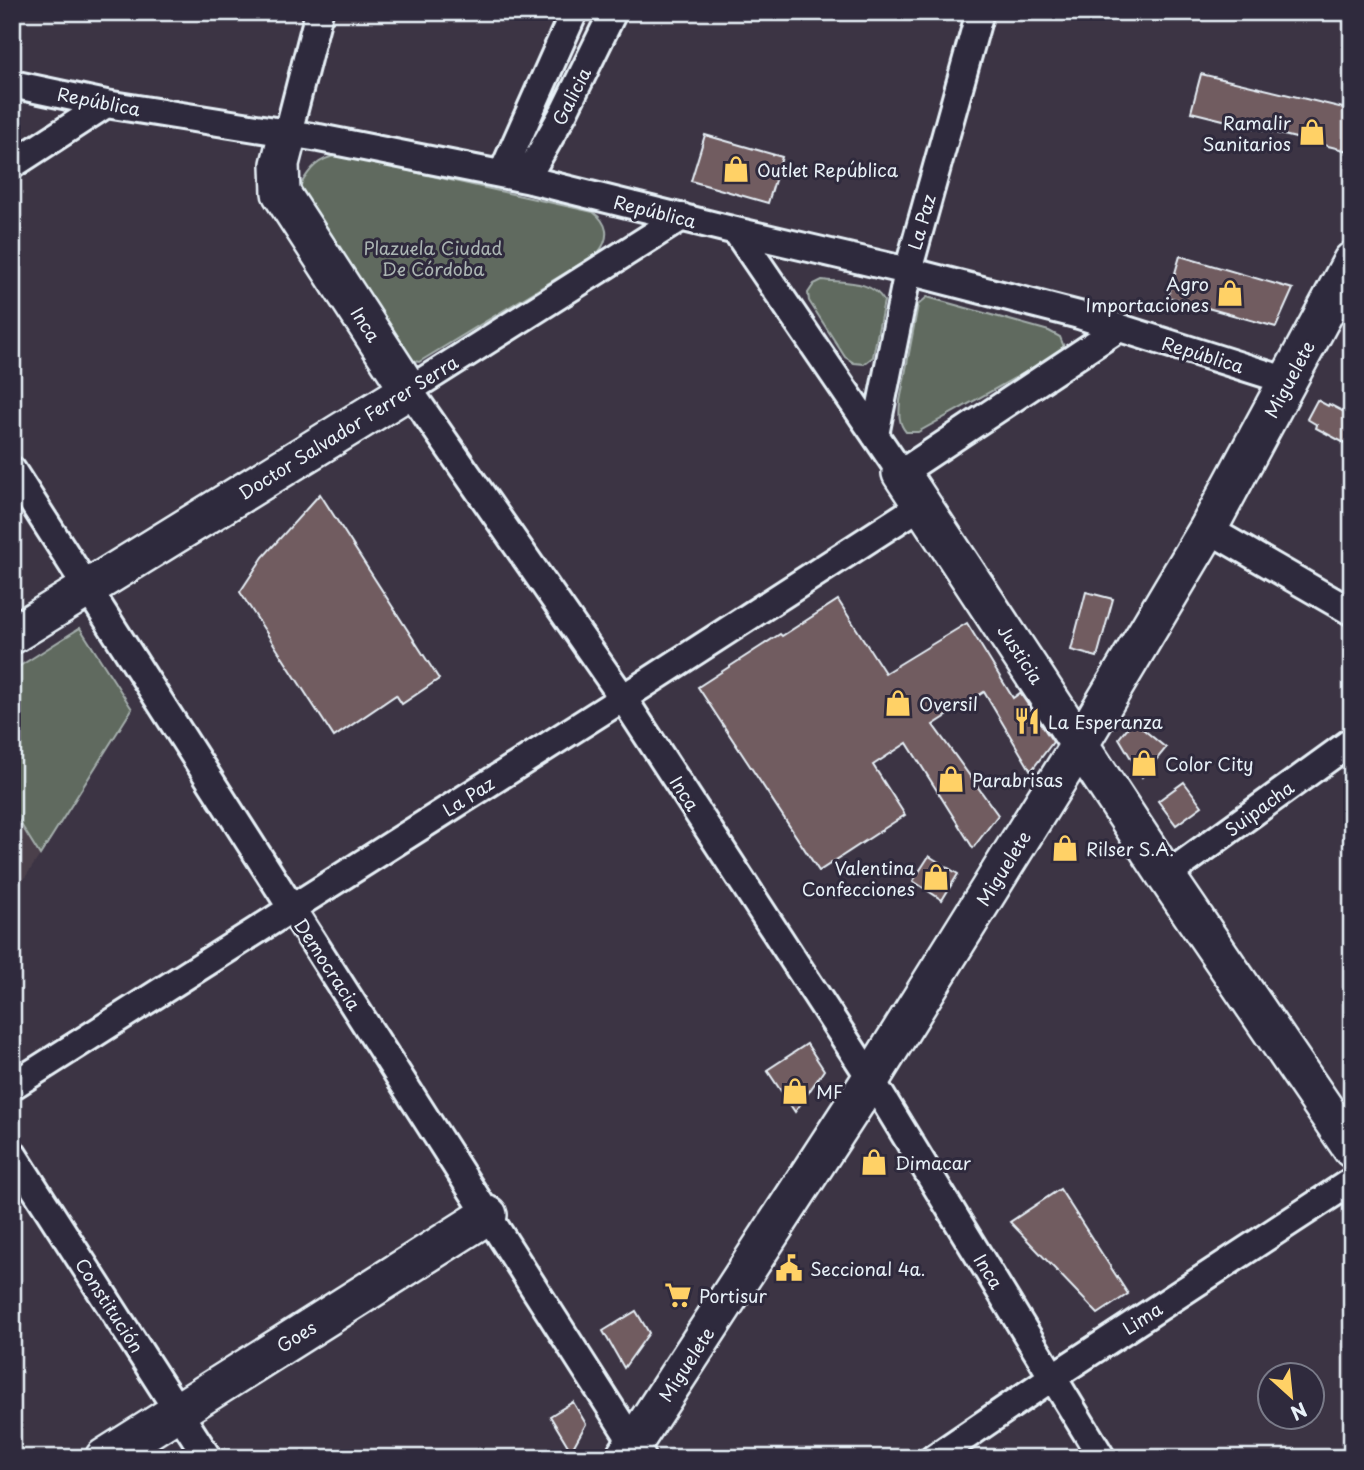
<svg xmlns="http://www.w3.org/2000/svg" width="1364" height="1470" font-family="'Playpen Sans',sans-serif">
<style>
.built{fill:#4c404c}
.green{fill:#616b5f;stroke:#a4aeac;stroke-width:2}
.building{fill:#715b60;stroke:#e8f1f8;stroke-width:2}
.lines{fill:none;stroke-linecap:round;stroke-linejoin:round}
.street-casing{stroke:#e8f1f8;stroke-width:32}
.secondary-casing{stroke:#e8f1f8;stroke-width:42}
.street{stroke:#2f2a3d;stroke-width:26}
.secondary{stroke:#2f2a3d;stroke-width:37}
.labels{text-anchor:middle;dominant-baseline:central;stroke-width:6;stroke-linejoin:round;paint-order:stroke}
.street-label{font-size:18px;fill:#e8f1f8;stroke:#2f2a3d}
.poi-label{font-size:18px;fill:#e8f1f8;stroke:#2f2a3d;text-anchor:start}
.park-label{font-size:18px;fill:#abb5b3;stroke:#2f2a3d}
</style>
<rect width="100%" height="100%" fill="#3c3444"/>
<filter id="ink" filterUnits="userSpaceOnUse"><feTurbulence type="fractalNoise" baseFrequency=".0143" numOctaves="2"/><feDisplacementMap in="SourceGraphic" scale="14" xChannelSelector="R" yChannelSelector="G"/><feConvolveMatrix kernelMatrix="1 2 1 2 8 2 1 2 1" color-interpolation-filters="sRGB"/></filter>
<g filter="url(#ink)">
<path class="built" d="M12,810L40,855L12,897Z"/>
<path class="green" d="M338,155L593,212C608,223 611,237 598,253L419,362L410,360L304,202L300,186C310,168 318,159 338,155Z
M822,280C845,283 872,280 884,301L873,357L864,364L854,363L845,357L809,301L808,293L814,284Z
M927,297L1049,331L1060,337L1064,347L1056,355L918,432H906C898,423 899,413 900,401L918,305Z
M80,628L132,709L40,855L12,810V671Z"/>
<path class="building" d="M1201,74L1352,110V152L1191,112Z
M705,135L782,157L768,203L691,181Z
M1180,256L1293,289L1276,327L1168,297Z
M1317,400L1328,406L1329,404L1352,416V447L1316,428L1317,425L1307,419Z
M320,494L439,679L402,704L396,695L334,737L240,592L263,557Z
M1086,592L1113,599L1097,657L1071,650Z
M838,600L885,673L967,623L1013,698L1020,693L1053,742L1031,771L984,692L933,725L998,815L973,848L907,743L873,765L905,815L819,871L698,687L780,634L782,636Z
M1133,721L1166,748L1142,777L1119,738Z
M1184,782L1202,806L1176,825L1158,801Z
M929,856L958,874L942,900L913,881Z
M807,1044L824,1070L795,1112L767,1070Z
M1060,1189L1128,1294L1098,1314L1010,1222Z
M636,1311L649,1333L624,1368L603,1331Z
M573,1402L586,1424L571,1451L550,1416Z"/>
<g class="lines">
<defs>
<path id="street" d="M12,84L106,104L319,138L526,179L736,231L908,271L1079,315L1288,381
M288,133L319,12
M12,165L106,104
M502,174L574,12
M526,179L564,112L613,12
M682,217L409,390L623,698L871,1079L1102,1458
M736,231L901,473L1119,328
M875,435L908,271L980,12
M12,470L642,1457
M1208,529L1352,612
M1166,876L1352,741
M12,1086L623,698L923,504
M12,1153L208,1458
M934,1458L1054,1376L1352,1181"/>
<path id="secondary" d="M901,473L1166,876L1352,1149
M12,635L409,390L281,193L280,164L288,133
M104,1458L488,1215
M624,1458L871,1079L1080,744L1208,529L1352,261"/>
</defs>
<use href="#street" class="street-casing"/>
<use href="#secondary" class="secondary-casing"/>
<use href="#street" class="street"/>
<use href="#secondary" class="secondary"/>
</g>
</g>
<defs>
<symbol id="shop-bare" viewBox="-9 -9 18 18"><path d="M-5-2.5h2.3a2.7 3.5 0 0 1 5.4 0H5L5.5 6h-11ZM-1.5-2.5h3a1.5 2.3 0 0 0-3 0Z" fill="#ffd166" stroke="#2f2a3d" stroke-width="2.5" paint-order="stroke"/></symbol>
<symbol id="restaurant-bare" viewBox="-9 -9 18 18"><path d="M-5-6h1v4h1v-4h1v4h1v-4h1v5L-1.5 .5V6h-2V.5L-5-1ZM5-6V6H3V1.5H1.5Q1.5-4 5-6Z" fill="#ffd166" stroke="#2f2a3d" stroke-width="2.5" paint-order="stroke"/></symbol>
<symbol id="civic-bare" viewBox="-9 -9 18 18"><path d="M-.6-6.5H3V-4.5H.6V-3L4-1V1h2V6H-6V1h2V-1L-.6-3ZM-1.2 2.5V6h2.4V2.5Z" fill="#ffd166" stroke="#2f2a3d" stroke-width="2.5" paint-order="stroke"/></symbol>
<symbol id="supermarket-bare" viewBox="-9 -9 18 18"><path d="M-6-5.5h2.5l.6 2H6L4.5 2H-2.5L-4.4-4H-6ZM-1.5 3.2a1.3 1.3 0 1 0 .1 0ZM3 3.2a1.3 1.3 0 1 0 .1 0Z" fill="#ffd166" stroke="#2f2a3d" stroke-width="2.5" paint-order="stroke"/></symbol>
</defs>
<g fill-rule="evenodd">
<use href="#shop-bare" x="1293" y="113" width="38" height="38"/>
<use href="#shop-bare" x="717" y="150" width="38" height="38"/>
<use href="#shop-bare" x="1211" y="274" width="38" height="38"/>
<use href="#shop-bare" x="879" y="684" width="38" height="38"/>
<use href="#restaurant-bare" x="1008" y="702" width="38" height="38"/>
<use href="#shop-bare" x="1125" y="744" width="38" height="38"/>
<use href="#shop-bare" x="932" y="760" width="38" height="38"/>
<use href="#shop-bare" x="1046" y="829" width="38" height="38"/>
<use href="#shop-bare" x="917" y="858" width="38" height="38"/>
<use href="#shop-bare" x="776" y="1072" width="38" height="38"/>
<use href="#shop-bare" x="855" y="1143" width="38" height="38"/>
<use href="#civic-bare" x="770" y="1249" width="38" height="38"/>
<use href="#supermarket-bare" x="659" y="1276" width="38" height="38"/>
</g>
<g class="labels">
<g class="street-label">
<text transform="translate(571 96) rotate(-63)">Galicia</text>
<text transform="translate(99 101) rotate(11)">República</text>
<text transform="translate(655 211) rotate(14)">República</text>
<text transform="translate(921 222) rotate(-74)">La Paz</text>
<text transform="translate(366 324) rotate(57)">Inca</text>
<text transform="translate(1203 354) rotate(17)">República</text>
<text transform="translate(1289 379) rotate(-62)">Miguelete</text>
<text transform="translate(348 427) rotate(-32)">Doctor Salvador Ferrer Serra</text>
<text transform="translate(1021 654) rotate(57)">Justicia</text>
<text transform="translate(685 793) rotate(57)">Inca</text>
<text transform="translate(468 796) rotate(-32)">La Paz</text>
<text transform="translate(1259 808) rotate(-36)">Suipacha</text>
<text transform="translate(1003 868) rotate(-58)">Miguelete</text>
<text transform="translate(328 964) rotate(57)">Democracia</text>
<text transform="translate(989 1271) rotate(58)">Inca</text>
<text transform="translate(110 1305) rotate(57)">Constitución</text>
<text transform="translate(1142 1318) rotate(-33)">Lima</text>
<text transform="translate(296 1336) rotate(-32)">Goes</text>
<text transform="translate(686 1364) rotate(-57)">Miguelete</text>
</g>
<g class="poi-label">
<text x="1291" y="122" text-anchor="end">Ramalir<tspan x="1291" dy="21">Sanitarios</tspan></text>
<text x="757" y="169">Outlet República</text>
<text x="1209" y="283" text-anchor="end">Agro<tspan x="1209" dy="21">Importaciones</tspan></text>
<text x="919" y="703">Oversil</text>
<text x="1048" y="721">La Esperanza</text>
<text x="1165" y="763">Color City</text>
<text x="972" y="779">Parabrisas</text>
<text x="1086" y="848">Rilser S.A.</text>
<text x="915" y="867" text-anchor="end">Valentina<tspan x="915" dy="21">Confecciones</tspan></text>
<text x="816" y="1091">MF</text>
<text x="895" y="1162">Dimacar</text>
<text x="810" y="1268">Seccional 4a.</text>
<text x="699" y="1295">Portisur</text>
</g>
<g class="park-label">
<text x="433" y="247">Plazuela Ciudad<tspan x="433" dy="21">De Córdoba</tspan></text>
</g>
</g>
<rect width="1364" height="1470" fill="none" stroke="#2f2a3d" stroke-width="42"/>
<rect x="21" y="21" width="1322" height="1428" fill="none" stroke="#e8f1f8" stroke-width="2.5" filter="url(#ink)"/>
<g transform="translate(1291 1396) rotate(153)"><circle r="33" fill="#2f2a3d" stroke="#797a88" stroke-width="2"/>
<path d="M0-5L12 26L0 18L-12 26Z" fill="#ffd166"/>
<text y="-10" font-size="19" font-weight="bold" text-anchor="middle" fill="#e8f1f8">N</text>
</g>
</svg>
